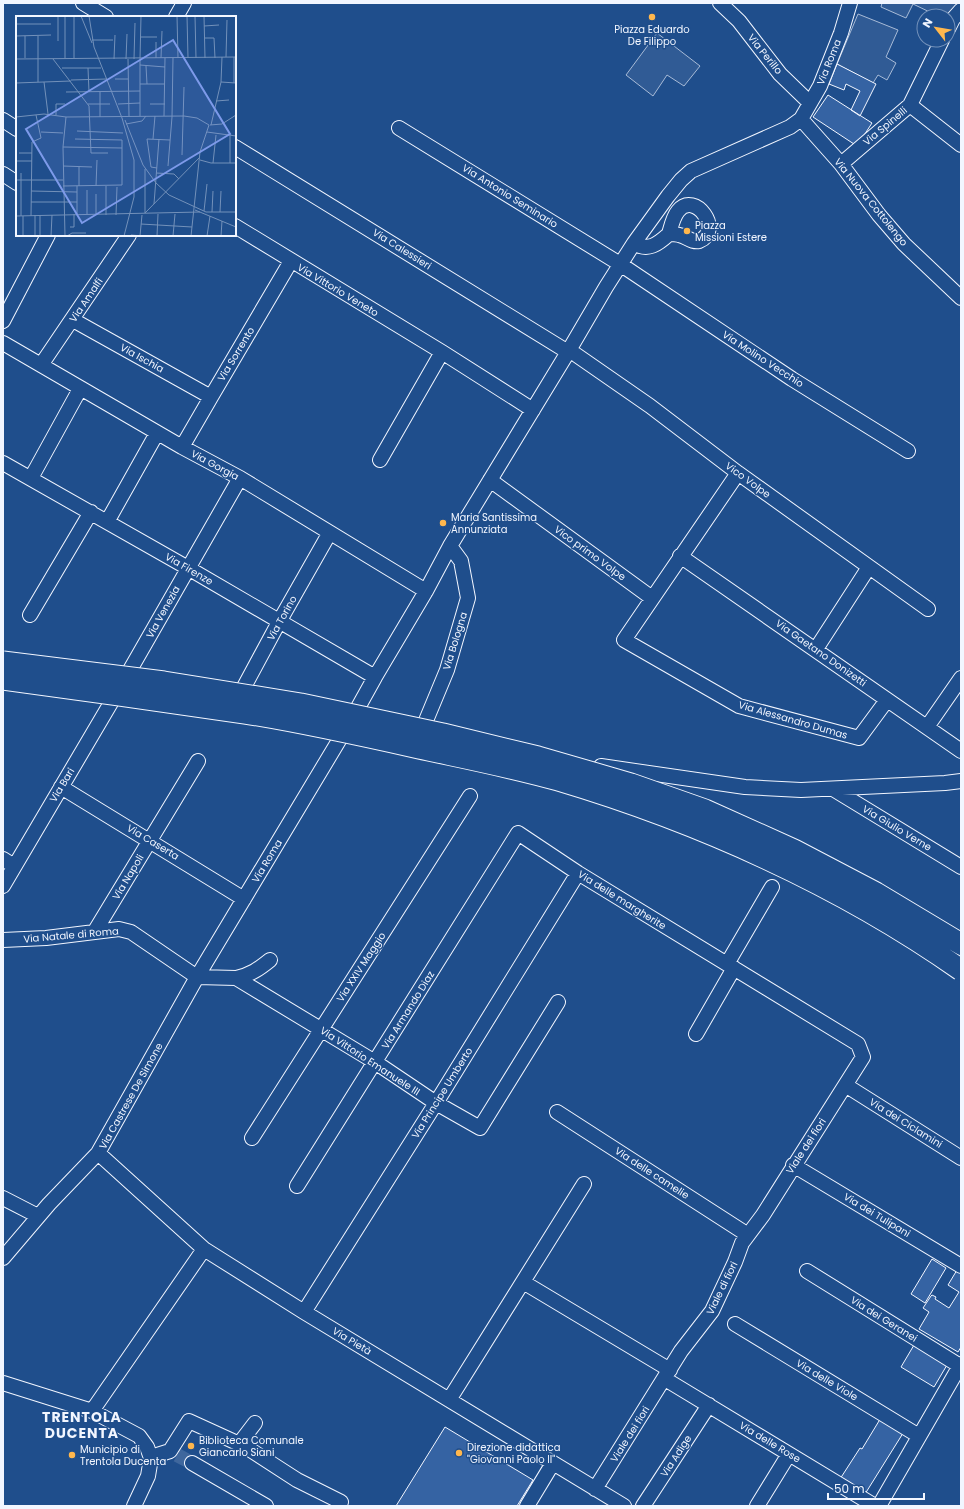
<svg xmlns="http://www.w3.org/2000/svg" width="964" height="1509" font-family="Poppins,sans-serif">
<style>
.green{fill:#305b95;stroke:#a8bbd7}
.building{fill:#3563a3;stroke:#f2f6ff}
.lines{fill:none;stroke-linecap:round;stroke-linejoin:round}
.minor-tunnel{stroke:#3f679d;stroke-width:14;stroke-dasharray:14 7;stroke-linecap:butt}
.minor-casing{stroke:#f2f6ff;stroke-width:16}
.minor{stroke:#1f4e8c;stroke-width:14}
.highway-bridge-casing{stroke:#f2f6ff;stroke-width:23;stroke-linecap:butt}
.highway-bridge{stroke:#1f4e8c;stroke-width:21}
.poi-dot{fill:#ffb74d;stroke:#1f4e8c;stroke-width:1.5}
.labels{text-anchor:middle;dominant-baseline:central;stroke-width:3;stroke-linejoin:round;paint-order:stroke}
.poi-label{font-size:10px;fill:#f2f6ff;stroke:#1f4e8c;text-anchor:start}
.street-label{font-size:10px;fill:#f2f6ff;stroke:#1f4e8c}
.district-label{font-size:14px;font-weight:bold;letter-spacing:1px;fill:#f2f6ff;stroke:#1f4e8c}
.inset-road{fill:none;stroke:#7391ba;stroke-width:1}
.view{fill:#7d9aea;fill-opacity:0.15;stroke:#7d9aea;stroke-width:2}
.inset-edge{fill:none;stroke:#f2f6ff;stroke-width:2}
</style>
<rect width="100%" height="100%" fill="#1f4e8c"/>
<path class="green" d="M882,3H960L948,20V16H938L913,4L906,18L881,7Z
M858,14L898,30L886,57L896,63L887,80L878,75L873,83L837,64Z
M657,33L700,66L684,86L667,75L653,96L626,75Z"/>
<path class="building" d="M837,64L876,84L860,116L851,110L860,91L846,84L844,90L829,84Z
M828,95L872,123L857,146L813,117Z
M932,1259L946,1268L925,1303L911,1294Z
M957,1270L961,1273V1347L958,1352L919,1329L929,1312L923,1308L931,1296L932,1295L936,1297L935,1299L949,1308L959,1292L948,1285Z
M914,1345L947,1365L934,1387L901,1367Z
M882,1416L905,1430L865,1494L840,1479L860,1448L862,1449Z
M445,1427L533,1480L517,1506H396Z"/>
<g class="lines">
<path class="minor-tunnel" d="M177,1455L192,1463"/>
<defs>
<path id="minor" d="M83,3L106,17
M720,3L739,21L780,74L810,103
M176,17L184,3
M948,29L953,19L961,10
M910,105L961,145
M801,119L841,164L879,215L904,244L961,298
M3,120L17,129
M399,128L620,264L792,379L908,451
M235,147L568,352L575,354L650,406L738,473L928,609
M841,164L910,105L942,40
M3,174L17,183
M235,226L442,352L533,410
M634,243C648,252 658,244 669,234C672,234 676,234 679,235C686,236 692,243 699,241C724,231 695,190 678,211C673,217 671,227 669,234
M73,320L211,397
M3,321L48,235
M3,343L182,447L240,478L426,591
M41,365L129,235
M182,447L211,397L291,261
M380,460L442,352
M3,463L188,568L375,677
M738,473L624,640L739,706L859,738L887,700
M31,478L80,389
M490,480L652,598
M107,522L157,433
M680,556L961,751
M30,615L91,512
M816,649L869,567
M237,700L279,622L329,534
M927,727L961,678
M420,735L447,670L468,598L461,561L450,546
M601,766L745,787L801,790L945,783L961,781
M61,787L244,899
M833,789L961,867
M3,859L14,866
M3,886L122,684L240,478
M95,931L198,761
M3,940L46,938L119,929L131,932L197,977
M727,964L772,887
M197,977L236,978L375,1062L436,1103L480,1128L558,1002
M236,978C250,975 259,969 270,960
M696,1034L734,968
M850,1088L961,1158
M557,1112L748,1235
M252,1138L470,796
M98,1153L204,1249L304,1312L624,1506
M793,1165L961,1266
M297,1186L518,833L578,873L858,1044L863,1057L763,1215L742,1243L735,1262L712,1311L681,1351L595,1489
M3,1198L38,1216
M3,1258L49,1204L98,1153L197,977L350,722L375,677L426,591L450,546L568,352L606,287L634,243L668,196L681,180L691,171L790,127L801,119L820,86L841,33L850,3
M807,1271L960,1366
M523,1282L670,1370
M304,1312L436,1103L578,873
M735,1324L919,1436
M665,1379L875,1506
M3,1383L92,1411L139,1436L147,1447L151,1458L148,1476L134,1506
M449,1400L584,1184
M92,1411L204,1249
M239,1444L255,1423
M151,1457L170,1451L189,1421L246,1447L297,1480L341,1502
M192,1463L266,1506
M527,1506L553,1463
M643,1506L709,1405
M757,1506L789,1454
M879,1506L961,1364"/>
</defs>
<use href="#minor" class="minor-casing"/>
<use href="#minor" class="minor"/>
<defs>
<path id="highway-bridge" d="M3,662L164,682L301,704L443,734L538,757L631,784L705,810L794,850L876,893L961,944
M3,679C84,690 164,701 245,713C303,722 361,735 419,748C465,758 512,767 558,780C699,822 840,885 961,970"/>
</defs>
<use href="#highway-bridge" class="highway-bridge-casing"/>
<use href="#highway-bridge" class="highway-bridge"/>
</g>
<g class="poi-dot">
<circle cx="652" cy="17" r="4"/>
<circle cx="687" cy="231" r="4"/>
<circle cx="443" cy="523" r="4"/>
<circle cx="191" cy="1446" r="4"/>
<circle cx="459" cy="1453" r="4"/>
<circle cx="72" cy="1455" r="4"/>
</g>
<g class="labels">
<g class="poi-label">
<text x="652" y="29" text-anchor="middle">Piazza Eduardo<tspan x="652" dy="12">De Filippo</tspan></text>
<text x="695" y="225">Piazza<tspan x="695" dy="12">Missioni Estere</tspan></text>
<text x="451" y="517">Maria Santissima<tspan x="451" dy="12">Annunziata</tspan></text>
<text x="199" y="1440">Biblioteca Comunale<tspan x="199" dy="12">Giancarlo Siani</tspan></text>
<text x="467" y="1447">Direzione didattica<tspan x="467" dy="12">"Giovanni Paolo II"</tspan></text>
<text x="80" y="1449">Municipio di<tspan x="80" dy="12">Trentola Ducenta</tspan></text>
</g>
<g class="street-label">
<text transform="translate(765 54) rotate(51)">Via Perillo</text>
<text transform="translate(829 62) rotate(-68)">Via Roma</text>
<text transform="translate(885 126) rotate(-40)">Via Spinelli</text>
<text transform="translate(510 196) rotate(32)">Via Antonio Seminario</text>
<text transform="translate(871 202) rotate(51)">Via Nuova Cottolengo</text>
<text transform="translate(402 249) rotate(32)">Via Calessieri</text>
<text transform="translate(338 290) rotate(31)">Via Vittorio Veneto</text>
<text transform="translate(86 300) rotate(-56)">Via Amalfi</text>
<text transform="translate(236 354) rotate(-59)">Via Sorrento</text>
<text transform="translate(142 358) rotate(29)">Via Ischia</text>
<text transform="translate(763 359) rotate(33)">Via Molino Vecchio</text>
<text transform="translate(215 465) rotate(28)">Via Gorgia</text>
<text transform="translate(748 480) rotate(36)">Vico Volpe</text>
<text transform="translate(590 553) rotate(36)">Vico primo Volpe</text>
<text transform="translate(189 569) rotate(30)">Via Firenze</text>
<text transform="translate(163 612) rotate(-61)">Via Venezia</text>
<text transform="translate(282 618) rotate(-61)">Via Torino</text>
<text transform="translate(455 641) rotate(-73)">Via Bologna</text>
<text transform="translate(821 653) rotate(35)">Via Gaetano Donizetti</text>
<text transform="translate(793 720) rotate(16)">Via Alessandro Dumas</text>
<text transform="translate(62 785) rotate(-59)">Via Bari</text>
<text transform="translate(897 828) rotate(31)">Via Giulio Verne</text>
<text transform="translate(153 842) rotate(31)">Via Caserta</text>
<text transform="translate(267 861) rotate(-59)">Via Roma</text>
<text transform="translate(128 877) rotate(-59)">Via Napoli</text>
<text transform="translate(622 900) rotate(32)">Via delle margherite</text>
<text transform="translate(71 935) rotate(-5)">Via Natale di Roma</text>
<text transform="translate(361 967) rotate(-57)">Via XXIV Maggio</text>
<text transform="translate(408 1010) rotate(-58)">Via Armando Diaz</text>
<text transform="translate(370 1061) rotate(33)">Via Vittorio Emanuele III</text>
<text transform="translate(442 1093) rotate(-58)">Via Principe Umberto</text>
<text transform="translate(131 1096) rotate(-61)">Via Castrese De Simone</text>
<text transform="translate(906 1123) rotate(32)">Via dei Ciclamini</text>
<text transform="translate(806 1146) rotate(-57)">Viale dei fiori</text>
<text transform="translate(652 1173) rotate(33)">Via delle camelie</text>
<text transform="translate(877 1215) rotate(31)">Via dei Tulipani</text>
<text transform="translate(722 1288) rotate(-64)">Viale di fiori</text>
<text transform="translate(884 1319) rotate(32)">Via dei Geranei</text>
<text transform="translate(352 1341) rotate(31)">Via Pietà</text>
<text transform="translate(827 1380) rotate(31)">Via delle Viole</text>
<text transform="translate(630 1434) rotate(-58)">Viale dei fiori</text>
<text transform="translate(770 1442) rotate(31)">Via delle Rose</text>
<text transform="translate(676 1456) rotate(-57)">Via Adige</text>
</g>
<g class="district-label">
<text x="82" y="1417">TRENTOLA<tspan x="82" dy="16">DUCENTA</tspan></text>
</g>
</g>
<g transform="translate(16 16)">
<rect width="220" height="220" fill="#1f4e8c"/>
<path class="inset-road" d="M42,0V25M58,0V42M65,0L76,27M73,0L78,31L106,102L118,144V181L108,220M161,0L162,42M171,0L172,42M179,0L180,42M188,0L189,42M0,8H35M188,10L203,9M0,20L35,19M125,21H141M189,22H198L199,42M76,24H97M210,41L211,4M9,42V20M49,42V0M140,42V26M145,42L146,15M0,43L220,41M37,43L73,90L75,137H92M98,43L99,19M110,43L111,18M112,43L113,100M118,43L119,7M124,43L125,0M124,44V100M124,49L149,51M130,50L131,68M46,52H85M72,52L73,76M99,63H112M55,64L90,63M22,66V20M28,66L32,98M205,66L220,67M0,67L55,65M218,67V41M124,68H149M50,76L124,75M200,85L213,84M72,88H94M102,88L124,87M134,88H149M40,99V88H49M220,99V120M148,100L149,42M0,101L28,98L50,101L168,100L181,102L193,109M84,101V76M109,104L127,149L140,167L153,179L190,196H220M110,108L126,105L130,100M194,109L206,108L220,99M195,109L205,66L206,41M61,115L107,117M25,116L47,117M191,116L220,120M137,123L139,100M47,131L106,132M3,137H16M166,139L168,71M184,144L195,147H220M0,145H16M197,147L200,119M214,147V119M47,150L76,151M63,150V170M152,150L156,101L157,42M141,152L135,151L131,123L154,124M5,157V200M140,157L158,158L163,163M0,164H47M47,170L106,169V124L59,123M80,170L81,144M15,175L61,176M15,186H61M138,188L143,123M179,194L220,211M188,195L191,168M196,196L197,175M204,196L205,175M129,197L184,141M129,197V153M61,198V170M71,198V174M80,198V178M24,199V220M90,199V170M100,199L101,171M0,200L184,196M15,200L16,126L25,122L20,99M125,208L176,211M54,211H58V198M115,219L127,220M7,220V200M19,220V199M35,220L36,199M49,220L47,131L50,101M51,220L56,217H70M124,220L126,199M141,220L142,198M157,220L159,198M175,220L184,136L193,109M191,220L194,200M205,220L206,205"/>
<path class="view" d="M157,24L214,118L66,207L10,113Z"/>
<rect width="220" height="220" class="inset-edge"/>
</g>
<rect width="964" height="1509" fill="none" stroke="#f2f6ff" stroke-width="8"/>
<g transform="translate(936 28) rotate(301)"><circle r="19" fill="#1f4e8c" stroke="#7391ba"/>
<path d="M0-3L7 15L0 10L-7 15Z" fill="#ffb74d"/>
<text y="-6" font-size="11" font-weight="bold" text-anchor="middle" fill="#f2f6ff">N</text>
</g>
<path d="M828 1493v6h96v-6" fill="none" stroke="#f2f6ff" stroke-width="2"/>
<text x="834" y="1493" font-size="12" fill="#f2f6ff" stroke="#1f4e8c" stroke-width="3" paint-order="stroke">50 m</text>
</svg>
